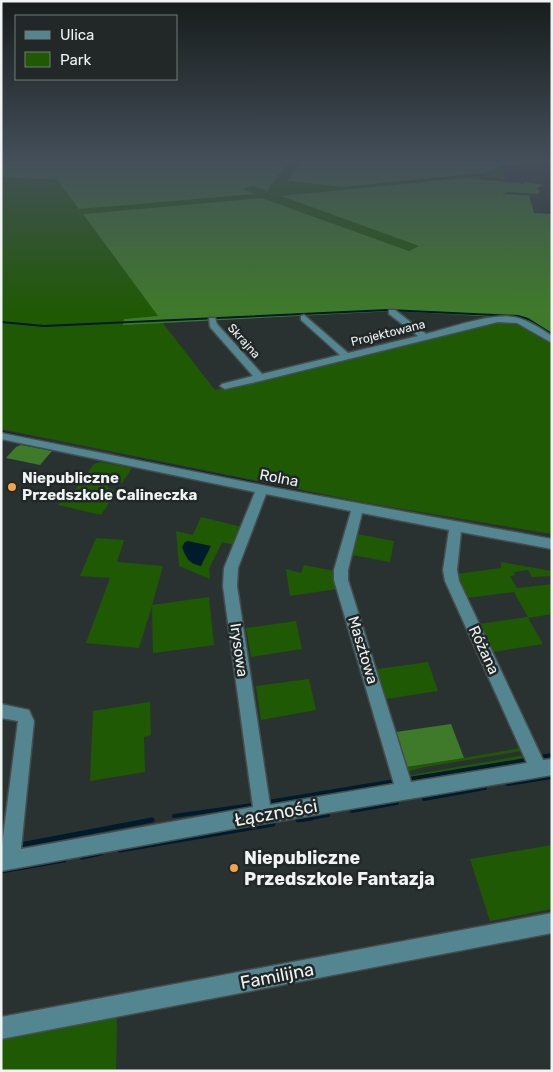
<svg xmlns="http://www.w3.org/2000/svg" width="553" height="1072" font-family="Rubik,sans-serif">
<style>
.green{fill:#1f5904}
.forest{fill:#3f7a2b}
.water{fill:#001b2c}
.lines{fill:none;stroke-linecap:round;stroke-linejoin:round}
.stream-far4{stroke:#001b2c;stroke-width:2}
.stream-far3{stroke:#001b2c;stroke-width:2.5}
.stream-far2{stroke:#001b2c;stroke-width:3}
.stream-far1{stroke:#001b2c;stroke-width:4}
.stream{stroke:#001b2c;stroke-width:5}
.minor-casing{stroke:#464d4c;stroke-width:3}
.minor{fill:#538691;fill-rule:evenodd}
.poi-dot{fill:#f6a248;stroke:#212827;stroke-width:2}
.labels{text-anchor:middle;dominant-baseline:central;stroke-width:5;stroke-linejoin:round;paint-order:stroke}
.far-street-label{font-size:12px;fill:#eff4f3;stroke:#212827}
.poi-label{font-size:15px;font-weight:bold;fill:#eff4f3;stroke:#212827;text-anchor:start}
.street-label{font-size:15px;fill:#eff4f3;stroke:#212827}
.near-street-label{font-size:18px;fill:#eff4f3;stroke:#212827}
.near-poi-label{font-size:18px;font-weight:bold;fill:#eff4f3;stroke:#212827;text-anchor:start}
</style>
<rect width="100%" height="100%" fill="#2a3231"/>
<path class="green" d="M290,161H301L287,181L343,187L485,175L505,168V179L484,177L482,175L481,180L465,178L283,197L420,246L409,251L262,198L84,214L159,317L124,319L123,324L162,322L215,390L502,321C521,323 536,335 552,345V534L367,503L1,429V177L18,176L26,179L254,194L242,189L253,186L267,191Z
M100,462L132,468L122,483L86,475L94,464Z
M83,479L107,484L108,488L115,490L118,489L101,515L58,505L70,489L75,490Z
M201,517L242,527L234,545L222,542L209,569L210,579L179,566L176,531L193,535Z
M357,534L394,541L390,562L352,555Z
M96,538L124,540L117,562L163,566L152,605L209,597L214,645L153,653L152,606L139,648L86,643L110,578L80,576Z
M501,562L552,571V576L532,577L528,570L514,572L515,575L510,576L517,588L552,584V614L528,618L543,644L493,652L479,624L528,617L514,592L467,598L457,574L501,568Z
M304,565L334,571L337,589L290,596L286,569L301,573Z
M296,621L302,649L251,657L246,628Z
M428,662L438,691L386,699L377,669Z
M309,679L316,710L261,720L256,686Z
M150,702L151,735L144,737L145,772L90,781L93,711Z
M521,748L522,751L425,767L405,772L404,768Z
M525,755L527,764L411,783L406,776Z
M552,845V909L490,921L470,859Z
M117,1015L116,1071H1V1039Z"/>
<path class="forest" d="M1,161H290L267,191L253,186L243,189L255,194L79,209L57,180L1,177Z
M301,161H517L520,166L505,165L484,173L343,187L287,181Z
M465,178L519,183L524,184L525,182L544,185L537,188L540,192L538,194L507,192L503,194L529,195L534,213L552,214V338L527,322L516,318L394,311L123,325L124,319L158,316L83,214L262,198L409,251L419,246L281,196Z
M21,445L52,451L40,465L6,458L16,447Z
M451,724L464,758L407,767L396,732Z"/>
<path class="water" d="M188,541L211,546L201,566C189,564 186,558 182,547L185,542Z"/>
<g class="lines">
<path class="stream-far4" d="M1,322L44,326L388,310L518,316L528,319L552,334"/>
<path class="stream-far3" d="M1,432L94,452
M113,455L144,461"/>
<path class="stream-far2" d="M138,460L320,496
M525,534L552,539"/>
<path class="stream-far1" d="M540,757L552,755
M409,779L526,760
M508,784L552,777
M424,799L485,788
M268,802L395,781
M352,811L397,803
M174,816L252,805
M304,819L328,815"/>
<path class="stream" d="M298,820L312,818
M20,845L152,820
M120,850L273,824
M82,857L101,853
M1,871L64,860"/>
<defs>
<path id="minor" d="M389,310H395L426,334C449,328 492,313 514,317C528,320 540,328 552,336V343L517,323L498,322L260,381L225,389L220,386L222,384L253,376L210,327L209,318H215L217,324L262,374L340,355L301,320V316L304,315L348,353L418,336L389,314Z
M1,433L276,488L552,539V549L461,532L457,570L459,581L543,760L552,759V775L243,827L1,871V853L18,721L1,718V704L29,710L34,721L21,849L253,807L223,586L224,568L255,492L1,439ZM266,494L351,511L334,570V580L394,784L270,805L237,586L238,568ZM362,513L449,530L443,570L445,581L527,763L411,782L348,580V570Z
M552,913V933L1,1039V1017Z"/>
</defs>
<use href="#minor" class="minor-casing"/>
<use href="#minor" class="minor"/>
</g>
<linearGradient id="sky" x2="0" y2="1"><stop stop-color="#171c1b"/><stop offset="0.52" stop-color="#444f5a"/><stop offset="1" stop-color="#444f5a" stop-opacity="0"/></linearGradient>
<rect width="553" height="311" fill="url(#sky)"/>
<g class="poi-dot">
<circle cx="12" cy="487" r="5"/>
<circle cx="234" cy="868" r="5"/>
</g>
<g class="labels">
<g class="far-street-label">
<text transform="translate(388 333) rotate(-14)">Projektowana</text>
<text transform="translate(244 341) rotate(48)">Skrajna</text>
</g>
<g class="poi-label">
<text x="22" y="478">Niepubliczne<tspan x="22" dy="17">Przedszkole Calineczka</tspan></text>
</g>
<g class="street-label">
<text transform="translate(279 478) rotate(11)">Rolna</text>
<text transform="translate(239 650) rotate(82)">Irysowa</text>
<text transform="translate(363 650) rotate(73)">Masztowa</text>
<text transform="translate(484 650) rotate(65)">Różana</text>
</g>
<g class="near-street-label">
<text transform="translate(276 813) rotate(-10)">Łączności</text>
<text transform="translate(277 976) rotate(-11)">Familijna</text>
</g>
<g class="near-poi-label">
<text x="244" y="858">Niepubliczne<tspan x="244" dy="21">Przedszkole Fantazja</tspan></text>
</g>
</g>
<rect width="553" height="1072" fill="none" stroke="#eff4f3" stroke-width="5"/>
<rect x="15" y="15" width="162" height="65" fill="#212827" stroke="#737a79"/>
<rect x="25" y="31" width="25" height="8" fill="#538691" stroke="#737a79"/>
<text x="60" y="40" font-size="15" fill="#eff4f3">Ulica</text>
<rect x="25" y="52" width="25" height="15" fill="#1f5904" stroke="#737a79"/>
<text x="60" y="65" font-size="15" fill="#eff4f3">Park</text>
</svg>
